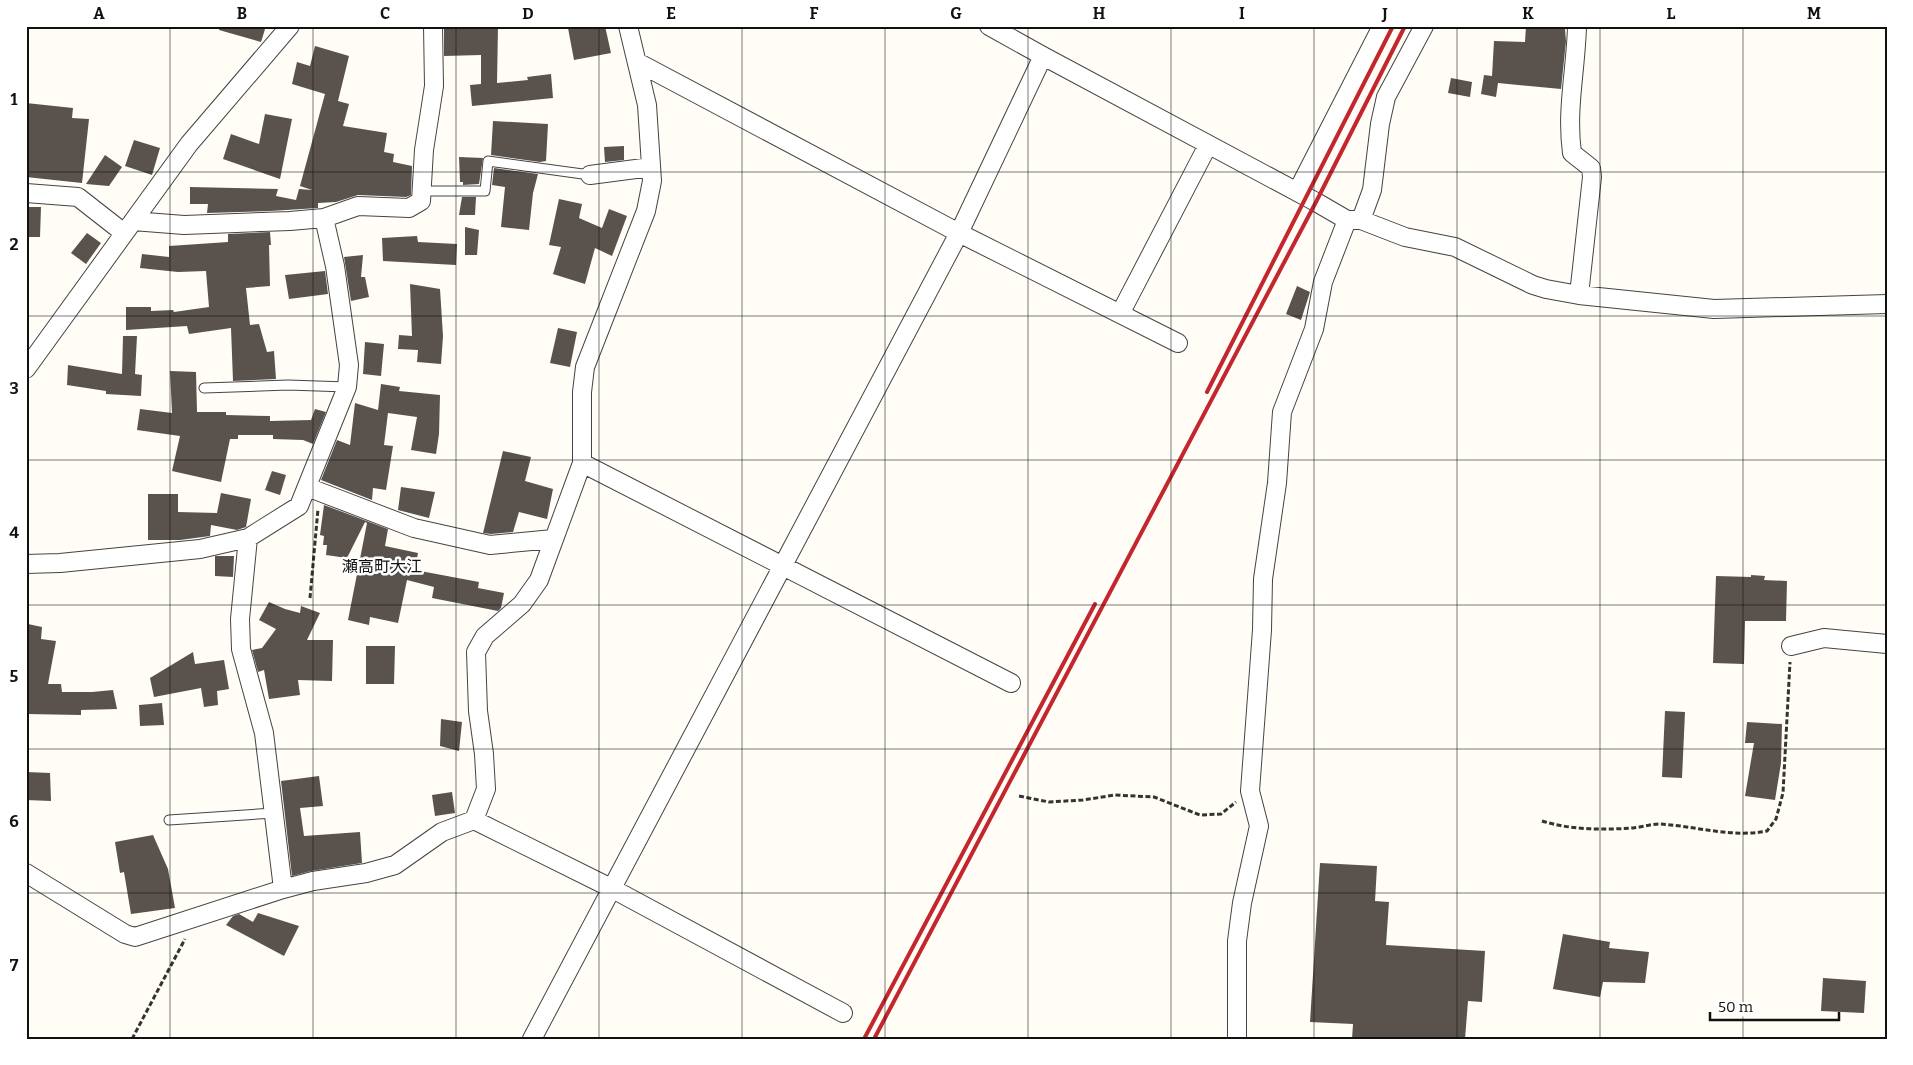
<svg xmlns="http://www.w3.org/2000/svg" width="1913" height="1065" font-family="Bitter,'Noto Sans JP',serif">
<style>
.building{fill:#5a524d}
.lines{fill:none;stroke-linecap:round;stroke-linejoin:round}
.service-casing{stroke:#444;stroke-width:11}
.minor-casing{stroke:#444;stroke-width:20}
.path{stroke:#333;stroke-width:3;stroke-dasharray:5 2.5;stroke-linecap:butt}
.service{stroke:#fff;stroke-width:9}
.minor{stroke:#fff;stroke-width:18}
.rail{stroke:#c4262e;stroke-width:4}
.grid{fill:none;stroke:#111;stroke-width:1;stroke-opacity:0.55}
.labels{text-anchor:middle;dominant-baseline:central;stroke-width:5;stroke-linejoin:round;paint-order:stroke}
.quarter-label{font-size:16px;fill:#111;stroke:#fff}
.neatline{fill:none;stroke:#111;stroke-width:2}
.grid-label{font-size:16px;text-anchor:middle;font-weight:bold;fill:#111}
</style>
<rect width="100%" height="100%" fill="#fffdf5"/>
<path class="building" d="M220,26H266L261,42L219,30Z
M444,26H498L497,83L528,80L527,77L551,74L553,98L472,106L470,85L481,84V55L444,56Z
M578,26H605L611,53L574,60L568,28Z
M1526,26L1565,29L1566,41L1561,89L1498,83L1496,97L1481,94L1484,75L1492,76L1494,41L1525,42Z
M315,46L349,56L338,101L349,104L343,126L387,133L384,152L394,154L393,162L412,166L411,195L406,197L358,195L336,202L318,203V208L270,211L207,213L208,204H190V187L278,189L276,196L296,200L299,189L312,190L300,186L325,94L292,84L297,62L310,66Z
M1451,78L1472,82L1470,97L1448,93Z
M26,103L73,108L72,118L89,119L82,183L26,177Z
M265,114L292,119L280,179L223,159L231,134L259,144Z
M493,121L548,124L546,161L540,162L491,155Z
M134,140L160,148L152,175L125,166Z
M624,146V160L605,162L604,147Z
M105,155L122,167L109,186L86,184Z
M459,157L483,158L479,184L463,185V182H460Z
M494,168L538,174L533,193L529,230L501,227L505,187L492,185Z
M462,197H476L475,215H459Z
M559,199L582,204L579,218L602,228L609,209L627,216L612,256L595,248L585,284L553,274L561,247L549,245Z
M26,207H41L40,237H26Z
M465,227L479,230L477,255H465Z
M270,232L271,245H269L270,286L246,288L250,325L259,324L267,352L274,351L276,379L233,381L231,328L189,334L187,326L126,330V307H151V311L173,310L174,312L209,307L206,271L178,272L140,268L142,254L169,257V246L228,242V234Z
M87,233L101,243L86,264L71,253Z
M417,236L418,242L457,244L456,265L383,261L382,238Z
M363,255L361,277H365L369,297L351,301L344,257Z
M325,271L328,294L289,299L285,275Z
M410,284L440,289L443,336L441,364L417,362L418,350L398,349L399,335L412,336Z
M1297,286L1310,292L1301,320L1286,314Z
M558,328L577,332L570,367L550,363Z
M123,336H137L135,374L142,375L141,396L106,394V391L67,385L68,365L122,374Z
M365,342L384,344L381,376L363,374Z
M170,371L196,372L197,412H226V415L270,416V421L311,420L315,409L326,412L313,444L303,440L273,439V435H238V439H230L221,482L172,471L180,436L137,430L140,409L172,413Z
M381,384L400,387L399,391L440,395L439,434L436,454L411,450L417,417L388,413L384,445L393,446L386,490L373,488L372,500L321,480L337,440L350,445L355,403L378,410Z
M503,451L531,457L525,481L553,489L547,519L519,512L513,532L491,534L483,533Z
M272,471L286,475L280,495L265,490Z
M401,487L435,492L429,518L398,510Z
M221,493L251,499L246,527L237,530L211,525L210,536L180,540H148V494H178V512L217,513Z
M324,505L388,529L385,546L418,553L415,570L479,582L478,588L504,593L501,608L498,611L432,598L434,587L407,580L398,623L370,617L369,625L348,620L367,523L365,522L347,558L326,555L327,545H323L324,536L320,535Z
M215,556H234L233,577L215,576Z
M1751,575L1765,576L1764,580L1787,581L1786,621H1745L1744,664L1713,663L1716,576L1751,577Z
M269,602L285,609L300,613L301,606L320,613L307,640H333L332,681L298,680L300,695L269,699L264,670L258,672L252,650L262,648L276,629L259,620Z
M28,624L42,627L41,639L56,641L48,684H61L62,692H92L113,690L117,709L81,710V715L26,714Z
M366,646H395L394,684H366Z
M193,652L195,664L224,660L229,689L217,691L218,705L204,707L201,688L154,697L150,678Z
M162,703L164,725L140,726L139,705Z
M1665,711L1685,712L1682,778L1662,777Z
M441,719L462,722L459,751L440,746Z
M1747,722L1782,724L1781,763L1775,800L1745,796L1754,743H1745Z
M26,772L50,773L51,801L26,800Z
M319,776L323,806L300,808L304,836L360,832L362,863L311,871L292,876L281,781Z
M452,792L455,813L435,816L432,795Z
M153,835L168,869L175,908L131,914L124,872L120,873L115,842Z
M1320,863L1377,866L1375,901L1389,902L1386,945L1485,951L1482,1002L1468,1001L1465,1039H1352L1353,1024L1310,1022Z
M258,913L299,926L284,956L226,925L233,916L239,914L253,922Z
M1563,934L1610,942L1609,948L1649,952L1645,983L1603,982L1600,997L1553,989Z
M1823,978L1866,981L1864,1013L1821,1011Z"/>
<g class="lines">
<defs>
<path id="service" d="M422,191H485L488,161L590,175
M204,388L288,385L347,387
M169,820L274,813"/>
<path id="minor" d="M989,26L1043,56L1316,202L1347,220H1361L1405,237L1455,247L1533,285L1546,289L1579,295L1714,309L1887,304
M1577,26C1576,69 1566,110 1572,153L1591,168L1592,177L1579,295
M637,62L959,233L1178,343
M590,175L651,167
M1297,192L1382,26
M26,193L78,197L124,233
M1361,220L1372,190L1380,124L1386,97L1424,26
M133,221L184,225L290,221L324,218L358,206L409,208L421,201L424,150L434,86L433,26
M1120,314L1208,145
M26,369L189,144L290,26
M582,463L1011,683
M307,487L414,528L490,545L553,539
M248,538L240,619L241,649L264,733L283,889
M26,564L60,563L200,549L248,538L299,506L347,387L349,365L335,266L324,218
M1791,646L1824,638L1887,644
M474,820L486,789L484,754L478,711L476,652L485,636L522,604L539,580L582,463V392L585,367L646,211L652,181L647,105L628,26
M26,873L125,934L135,937L283,889L313,881L366,873L395,865L442,832L474,820L611,888L843,1013
M532,1039L959,233L1043,56
M1237,1039V941L1242,903L1259,826L1250,791L1262,630L1263,579L1277,483L1282,412L1314,329L1323,282L1347,220"/>
</defs>
<use href="#service" class="service-casing"/>
<use href="#minor" class="minor-casing"/>
<path class="path" d="M310,598L318,509
M1019,796L1049,802L1083,800L1115,795L1154,797L1200,815L1221,814L1236,802
M1542,821C1571,830 1603,830 1633,828C1642,827 1651,824 1660,824C1695,826 1732,838 1767,831L1776,819L1783,793L1790,662
M132,1039L185,939"/>
<use href="#service" class="service"/>
<use href="#minor" class="minor"/>
<path class="rail" d="M1207,392L1393,26
M864,1039L1095,604
M874,1039L1316,202L1405,26"/>
</g>
<path class="grid" d="M170,26V1039M313,26V1039M456,26V1039M599,26V1039M742,26V1039M885,26V1039M1028,26V1039M1171,26V1039M1314,26V1039M1457,26V1039M1600,26V1039M1743,26V1039M26,172H1887M26,316H1887M26,460H1887M26,605H1887M26,749H1887M26,893H1887"/>
<g class="labels">
<g class="quarter-label">
<text x="382" y="566">瀬高町大江</text>
</g>
</g>
<rect width="1913" height="1065" fill="none" stroke="#ffffff" stroke-width="55"/>
<path d="M1710 1012v8h129v-8" fill="none" stroke="#111111" stroke-width="2.5"/>
<text x="1718" y="1012" font-size="15" fill="#111111" stroke="#ffffff" stroke-width="4" paint-order="stroke">50 m</text>
<rect x="28" y="28" width="1858" height="1010" class="neatline"/>
<g class="grid-label">
<text x="99" y="19">A</text>
<text x="242" y="19">B</text>
<text x="385" y="19">C</text>
<text x="528" y="19">D</text>
<text x="671" y="19">E</text>
<text x="814" y="19">F</text>
<text x="956" y="19">G</text>
<text x="1099" y="19">H</text>
<text x="1242" y="19">I</text>
<text x="1385" y="19">J</text>
<text x="1528" y="19">K</text>
<text x="1671" y="19">L</text>
<text x="1814" y="19">M</text>
<text x="14" y="105">1</text>
<text x="14" y="250">2</text>
<text x="14" y="394">3</text>
<text x="14" y="538">4</text>
<text x="14" y="682">5</text>
<text x="14" y="827">6</text>
<text x="14" y="971">7</text>
</g>
</svg>
